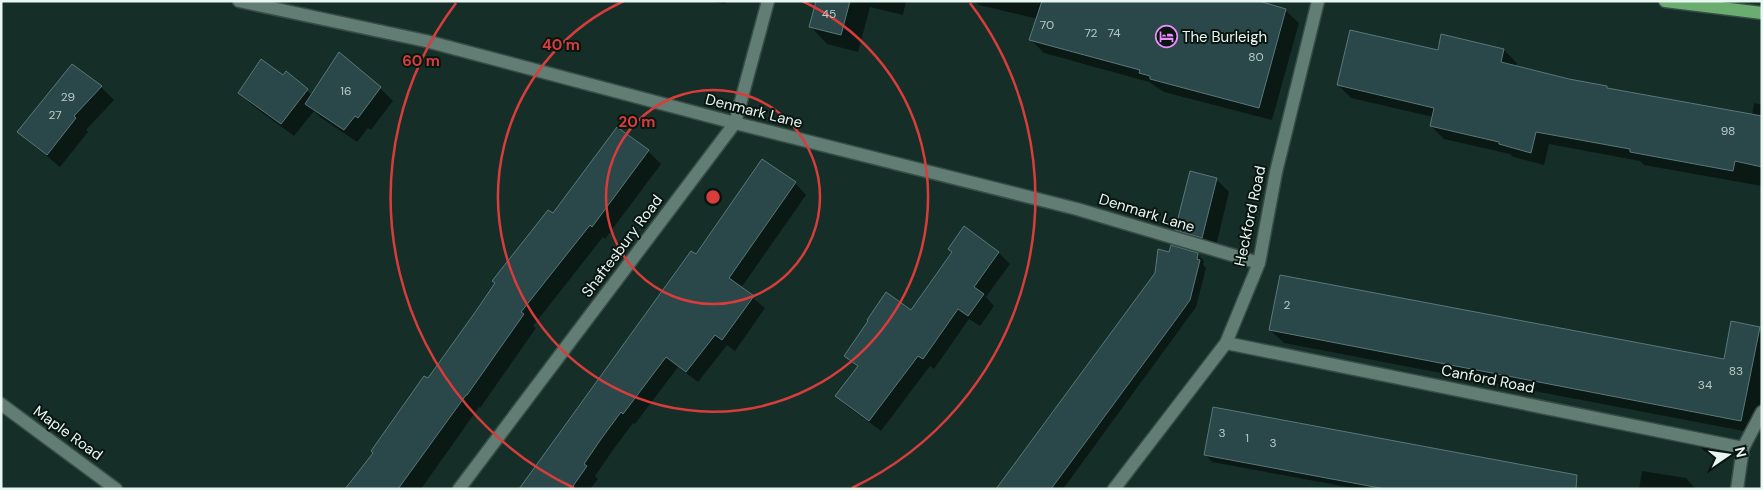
<svg xmlns="http://www.w3.org/2000/svg" width="1763" height="490" font-family="'DM Sans',sans-serif">
<style>
.shadow{fill:#0007}
.building{fill:#2a4749;stroke:#59787a}
.lines{fill:none;stroke-linecap:round;stroke-linejoin:round}
.minor-casing{stroke:#384d47;stroke-width:15}
.major-casing{stroke:#384d47;stroke-width:15}
.minor{stroke:#617d74;stroke-width:12}
.major{stroke:#6bac71;stroke-width:12}
.ring{fill:none;stroke:#d83d3c;stroke-width:2.5}
.labels{text-anchor:middle;dominant-baseline:central;stroke-width:4;stroke-linejoin:round;paint-order:stroke}
.number-label{font-size:12px;fill:#b8cbc8}
.poi-label{font-size:15px;fill:#e8f7f2;stroke:#0a1511;text-anchor:start}
.street-label{font-size:15px;fill:#e8f7f2;stroke:#0a1511}
.centre{fill:#d83d3c;stroke:#0a1511;stroke-width:2.5}
.ring-label{font-size:15px;text-anchor:middle;font-weight:bold;fill:#d83d3c;stroke:#0a1511;stroke-width:4;stroke-linejoin:round;paint-order:stroke}
</style>
<rect width="100%" height="100%" fill="#152f28"/>
<path class="shadow" d="M709,1H726L725,4Z
M817,1H906L903,15L870,7L858,52L827,44L810,26Z
M975,1H1204L1285,10L1299,23L1272,120L1164,92L1149,82L1044,53L1031,40L1038,19L979,5Z
M1504,50L1517,63L1516,67L1607,87L1609,89L1752,115L1754,103L1762,105V186L1644,165L1640,161L1549,144L1544,165L1513,157L1510,154L1444,139L1431,126L1433,117L1351,98L1338,85L1439,52Z
M286,73L312,95L380,88L393,101L371,130L368,128L357,142L320,117L314,111L294,136L253,106L240,93L283,77Z
M101,87L114,100L86,130L88,132L60,167L32,144L19,131Z
M648,151L661,164L605,239L603,237L533,326L536,328L480,408L479,407L421,489H347L553,215Z
M1216,179L1229,192L1215,250L1189,242L1176,229Z
M795,183L806,195L741,288L765,308L735,351L727,345L698,382L678,367L635,424L633,423L613,450L595,476L598,479L590,489H521L696,255Z
M964,228L999,253L1010,264L986,297L994,306L980,326L969,319L934,369L930,366L881,431L848,407L837,396L858,367L845,355L911,311L953,252Z
M1170,253L1197,254L1204,261L1203,265L1206,268L1196,307L1063,489H997Z
M1760,328L1762,330V394L1754,433L1284,343L1270,330L1725,361Z
M1206,455L1550,489H1358L1212,462Z
M1642,471L1686,478L1696,489H1639Z"/>
<path class="building" d="M816,1H850L841,35L809,27Z
M1042,1H1259L1286,9L1259,108L1150,79V76L1139,73L1140,70L1029,40Z
M1350,30L1438,50L1441,34L1504,49L1501,62L1569,79L1607,86V88L1762,116V167L1735,161L1733,171L1630,152V149L1536,132L1531,153L1499,144V142L1430,126L1434,108L1337,85Z
M339,52L381,87L358,118L355,116L344,130L305,104Z
M261,59L283,75L286,71L308,89L281,124L238,93Z
M72,64L102,86L74,116L76,118L47,155L17,132Z
M617,127L649,150L592,227L590,225L521,312L524,314L467,395H466L398,489H345L373,453L371,451L424,376L428,378L476,311L495,283L492,281L548,210L553,213Z
M762,159L796,182L729,278L754,296L722,340L715,335L686,372L666,357L623,414L621,412L601,439L584,464L587,466L571,489H519L691,251L696,254Z
M1190,171L1217,178L1202,238L1175,230Z
M964,226L999,252L974,287L984,294L968,316L958,309L923,359L918,356L869,421L835,396L858,366L844,356L868,321L867,320L886,292L911,310L952,252L948,249Z
M1171,245L1198,253L1197,259L1200,260L1190,300L1177,318L1051,489H996L1155,273L1158,249L1169,252Z
M1280,275L1724,359L1731,321L1760,327L1741,421L1269,330Z
M1213,407L1577,475L1576,489H1385L1204,455Z"/>
<g class="lines">
<defs>
<path id="minor" d="M239,1L426,41L735,123L1077,209L1259,263
M1226,343L1743,448
M1,404L116,489
M459,489L735,123L768,1
M1114,489L1226,343L1259,263L1276,172L1318,1
M1737,489L1743,448L1762,412"/>
<path id="major" d="M1665,1L1762,13"/>
</defs>
<use href="#minor" class="minor-casing"/>
<use href="#major" class="major-casing"/>
<use href="#minor" class="minor"/>
<use href="#major" class="major"/>
</g>
<g class="ring">
<circle cx="713" cy="197" r="107"/>
<path d="M802 1A215 215 0 1 1 624 1"/>
<path d="M574 488A322 322 0 0 1 456 3M970 3A322 322 0 0 1 852 488"/>
</g>
<defs>
<symbol id="hotel-ring" viewBox="-11 -11 22 22"><circle r="9.5" fill="#0a1511" stroke="#eb8dfc" stroke-width="1.5"/><path d="M-6-4.5h1.5V1H6V5H4.5V3h-9V5H-6ZM-4 0a1.8 1.8 0 1 1 3.6 0ZM.5 0V-2.5h3Q6-2.5 6 0Z" fill="#eb8dfc"/></symbol>
</defs>
<g fill-rule="evenodd">
<use href="#hotel-ring" x="1154" y="24" width="25" height="25"/>
</g>
<g class="labels">
<g class="number-label">
<text x="829" y="14">45</text>
<text x="1047" y="25">70</text>
<text x="1091" y="33">72</text>
<text x="1114" y="33">74</text>
<text x="1256" y="57">80</text>
<text x="346" y="91">16</text>
<text x="68" y="97">29</text>
<text x="55" y="115">27</text>
<text x="1728" y="131">98</text>
<text x="1287" y="305">2</text>
<text x="1736" y="371">83</text>
<text x="1705" y="385">34</text>
<text x="1222" y="433">3</text>
<text x="1247" y="438">1</text>
<text x="1273" y="443">3</text>
</g>
<g class="poi-label">
<text x="1182" y="37">The Burleigh</text>
</g>
<g class="street-label">
<text transform="translate(754 111) rotate(14)">Denmark Lane</text>
<text transform="translate(1147 213) rotate(17)">Denmark Lane</text>
<text transform="translate(1250 216) rotate(-78)">Heckford Road</text>
<text transform="translate(622 246) rotate(-53)">Shaftesbury Road</text>
<text transform="translate(1488 379) rotate(11)">Canford Road</text>
<text transform="translate(68 433) rotate(36)">Maple Road</text>
</g>
</g>
<circle cx="713" cy="197" r="8" class="centre"/>
<g class="ring-label">
<text x="561" y="50">40 m</text>
<text x="421" y="66">60 m</text>
<text x="637" y="127">20 m</text>
</g>
<rect width="1763" height="490" fill="none" stroke="#e8f7f2" stroke-width="5"/>
<g transform="translate(1728 455) rotate(77)" stroke="#0a1511" stroke-width="4" paint-order="stroke">
<path d="M0-4L9 19L0 12L-9 19Z" fill="#e8f7f2"/>
<text y="-8" font-size="14" font-weight="bold" text-anchor="middle" fill="#e8f7f2">N</text>
</g>
</svg>
